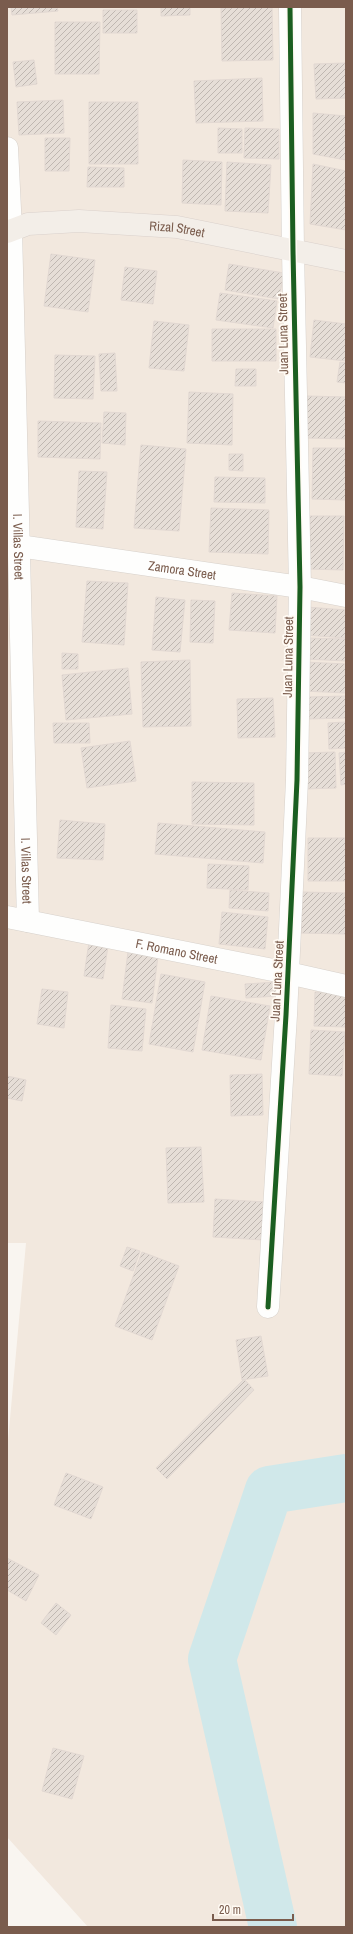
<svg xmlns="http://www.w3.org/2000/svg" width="353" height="1934" font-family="'Archivo Narrow',sans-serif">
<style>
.residential{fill:#f2e8de}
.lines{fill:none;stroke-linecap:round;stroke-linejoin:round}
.river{stroke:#d0e8ea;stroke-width:48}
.building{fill:url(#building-hatch);stroke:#e2d8d2}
.street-casing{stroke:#d7d1cb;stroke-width:23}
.primary-casing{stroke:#dad1cc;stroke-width:23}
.street{stroke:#fefefd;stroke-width:22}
.primary{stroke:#f3eee8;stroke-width:22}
.cycleway-casing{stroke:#fffaf3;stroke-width:8}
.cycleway{stroke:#1b5e20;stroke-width:5}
.labels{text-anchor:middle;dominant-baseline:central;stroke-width:3.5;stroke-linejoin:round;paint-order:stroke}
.street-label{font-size:13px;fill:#7a5c4d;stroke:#fffaf3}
</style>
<defs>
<pattern id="building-hatch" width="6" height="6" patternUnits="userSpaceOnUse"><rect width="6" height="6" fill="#e6ded7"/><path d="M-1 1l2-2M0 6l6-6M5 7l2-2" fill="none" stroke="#bfb7b1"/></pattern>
</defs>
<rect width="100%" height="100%" fill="#f9f5f0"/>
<path class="residential" d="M7,7H346V1927H88L7,1837V1452L26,1243H7Z"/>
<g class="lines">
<path class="river" d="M273,1927L212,1659L269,1490L346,1478"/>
</g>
<path class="building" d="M11,7H57L58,11L12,15Z
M161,7H190V15L161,16Z
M272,7L273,60L222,61L221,8Z
M103,10H137V33H103Z
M55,22H100L99,74H55Z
M34,60L37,84L16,87L13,62Z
M346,63V98L316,99L314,64Z
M262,78L263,121L196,123L194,81Z
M63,100L64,133L19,135L17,102Z
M89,102H138V164H89Z
M313,113L346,116V160L313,154Z
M218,128L242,129V153H218Z
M245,128L279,129V159L244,158Z
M45,138H70L69,171H45Z
M183,160L222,162L221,205L182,203Z
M227,162L271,165L268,213L225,211Z
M313,164L346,171V230L310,224Z
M88,167L124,168V187H87Z
M51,254L95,260L88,312L44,306Z
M229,264L284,273L279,299L225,290Z
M125,267L157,271L153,304L121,300Z
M220,293L277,301L273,328L216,320Z
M314,320L346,324V361L310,357Z
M154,321L189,325L184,371L149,368Z
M212,329H276V361H212Z
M115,353L117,391H101L99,354Z
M55,355L95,356L93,399L54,398Z
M340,362L346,363V383L337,382Z
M236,369H256V386H235Z
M189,392L233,394L232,445L187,443Z
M307,396L346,397V439L306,438Z
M104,412L126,413L125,445L102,443Z
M38,421L101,423L100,459L38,457Z
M141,445L186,449L179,531L134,528Z
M313,448H346V500L312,499Z
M229,454H243V471L229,470Z
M79,471L107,472L103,529L76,527Z
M215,477L265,478V503L214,502Z
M211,508L269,510L268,554L209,552Z
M310,516H344L343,570L309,569Z
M87,581L128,583L124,645L82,642Z
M232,593L277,596L275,633L229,630Z
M156,597L185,600L180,652L152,650Z
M191,600L215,601L213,643L190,642Z
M306,607L346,610V638L304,635Z
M307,638L346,639V661L306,659Z
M62,653L78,654V669H62Z
M190,660L191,726L143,727L141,662Z
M304,662L346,664V693L303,691Z
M128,668L132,714L66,720L62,675Z
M346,696V718L309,719L308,697Z
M273,698L275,737L238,738L237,699Z
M346,722V748L329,749L328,723Z
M53,723H89L90,743H54Z
M130,741L136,781L87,788L81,748Z
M335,752L336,788L305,789L303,753Z
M346,752V784L341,785L339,753Z
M192,782L254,783V825L192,824Z
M60,820L105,824L103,860L57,858Z
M158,823L265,832L263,863L155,854Z
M308,838H346V881H308Z
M208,864L249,866L248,890L207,888Z
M230,890L269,893L268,911L229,908Z
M302,892L346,893V934L301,933Z
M222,912L268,917L265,949L219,944Z
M89,942L108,946L103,979L84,976Z
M128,952L158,956L152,1003L122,999Z
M161,974L205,982L193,1052L149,1044Z
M277,982L278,996L246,998L245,984Z
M42,989L68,992L64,1028L37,1024Z
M315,992L346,993V1027L314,1026Z
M211,996L270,1006L261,1060L202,1050Z
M111,1005L146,1009L142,1051L108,1048Z
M311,1030L345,1032L342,1076L309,1074Z
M262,1074L263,1115L231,1116L230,1075Z
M7,1076L26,1080L22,1101L7,1098Z
M201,1147L204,1202L168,1203L166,1148Z
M215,1199L265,1202L263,1240L213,1237Z
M127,1247L140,1251L133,1271L120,1266Z
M142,1252L179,1266L152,1340L115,1326Z
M261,1336L268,1376L242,1380L236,1340Z
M244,1379L254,1390L167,1479L156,1468Z
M66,1473L103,1487L91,1519L54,1505Z
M7,1558L39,1575L26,1601L7,1590Z
M56,1603L71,1615L56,1635L41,1623Z
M53,1748L84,1756L72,1799L42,1791Z"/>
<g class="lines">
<defs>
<g id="street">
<path id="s1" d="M7,148L11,230L28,921"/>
<path id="s2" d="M19,546L300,587L346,596"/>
<path id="s3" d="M7,917L288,973L346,986"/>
<path d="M268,1307L286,1015L297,780L300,587L293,251L290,7"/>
</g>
<g id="primary">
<path id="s4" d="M7,232L28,224L79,221L177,227L346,261"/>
</g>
</defs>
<use href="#street" class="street-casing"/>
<use href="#primary" class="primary-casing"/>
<use href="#street" class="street"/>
<use href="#primary" class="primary"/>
<defs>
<path id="cycleway" d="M268,1307L286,1015L297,780L300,587L293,251L290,7"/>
</defs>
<use href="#cycleway" class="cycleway-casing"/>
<use href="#cycleway" class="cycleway"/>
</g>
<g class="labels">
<g class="street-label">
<text stroke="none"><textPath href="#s4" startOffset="172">Rizal Street</textPath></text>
<text transform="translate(283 334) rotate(-91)">Juan Luna Street</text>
<text stroke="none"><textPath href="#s1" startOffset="399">I. Villas Street</textPath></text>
<text stroke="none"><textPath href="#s2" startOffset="165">Zamora Street</textPath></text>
<text transform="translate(288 657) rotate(-89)">Juan Luna Street</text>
<text stroke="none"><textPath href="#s1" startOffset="723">I. Villas Street</textPath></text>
<text stroke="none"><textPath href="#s3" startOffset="173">F. Romano Street</textPath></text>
<text transform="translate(277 981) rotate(-87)">Juan Luna Street</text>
</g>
</g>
<rect width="353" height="1934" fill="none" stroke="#7a5c4d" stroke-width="16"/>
<path d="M213 1914v6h80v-6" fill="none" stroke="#7a5c4d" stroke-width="2"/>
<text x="219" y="1914" font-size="12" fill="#7a5c4d" stroke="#fffaf3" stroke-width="3" paint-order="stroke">20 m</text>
</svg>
